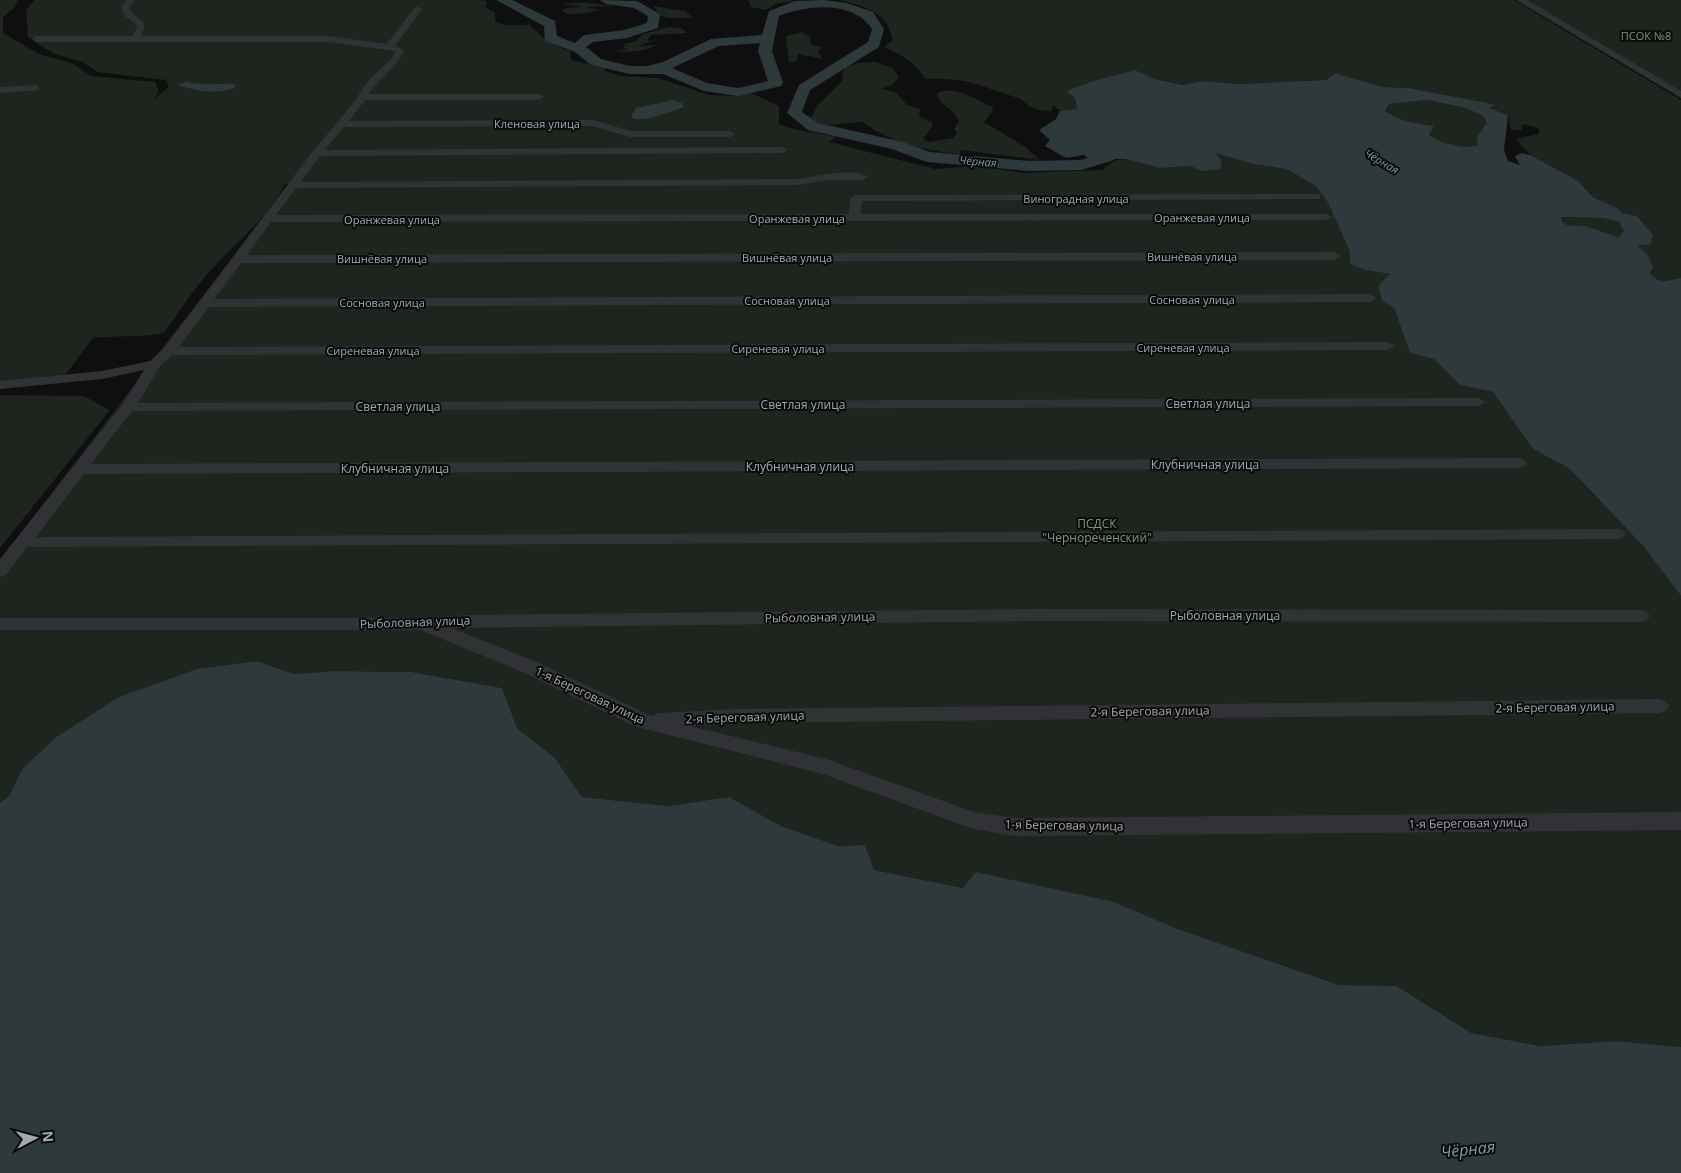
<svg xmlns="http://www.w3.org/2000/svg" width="1681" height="1173" font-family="'Open Sans',sans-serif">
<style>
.green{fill:#1e241e}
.water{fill:#2e393c;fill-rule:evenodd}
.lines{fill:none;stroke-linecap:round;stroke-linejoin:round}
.river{fill:#2e393c;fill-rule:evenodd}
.minor{fill:#313235;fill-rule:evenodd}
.labels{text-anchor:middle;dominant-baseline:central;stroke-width:4;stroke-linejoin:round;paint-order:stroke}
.far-park-label{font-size:11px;fill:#7f9a7a;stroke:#0a0a0b}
.far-street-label{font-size:11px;fill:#a2a9b0;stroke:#0a0a0b}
.far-water-label{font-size:11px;font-style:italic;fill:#7b9ea9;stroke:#0a0a0b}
.street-label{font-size:12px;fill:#a2a9b0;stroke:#0a0a0b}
.park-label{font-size:12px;fill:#7f9a7a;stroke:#0a0a0b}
.near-water-label{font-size:16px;font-style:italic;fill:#7b9ea9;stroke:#0a0a0b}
</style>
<rect width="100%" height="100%" fill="#0f0f10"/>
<path class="green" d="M0,0H18L15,7L3,17V33L39,54L72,63L91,76L155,82L159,92L153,100L169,87L166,80L97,72L83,62L54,54L28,37L26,10L35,0H480L487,1L485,7L495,12V22L504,25H530C541,37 553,46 570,51L571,60C583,62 593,67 605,67V71L621,76L658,78L709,95L732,96L751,93L779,106V124C797,132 817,132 836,137L829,142L935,169L976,166L1025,173L1102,170L1116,160L1126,159L1160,168L1191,166L1201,171L1215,152L1253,164L1286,169L1316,186L1328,203L1350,252L1351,264L1365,270L1391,274L1378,286L1382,301L1394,308L1410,353L1434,359L1460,385L1493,392L1533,449L1570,469L1644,547L1681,596V1047L1616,1041L1540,1046L1471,1033L1397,986L1339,985L1178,929L1114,902L963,888L874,870L865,845L838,846L781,826L729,797L668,806L582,797L555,758L517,728L502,688L412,672L334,671L294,674L257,661L119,697L56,737L22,769L9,796L0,803V561L170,338L291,185L285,183C269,218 236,242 210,271C193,290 179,312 164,333C141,338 117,335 93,338L66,374L53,379L0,382Z
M748,0H796L776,4L765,10L751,7Z
M839,0H1514L1681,100V278L1665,283L1655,279L1637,246L1653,235L1637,216L1622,213L1617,208L1593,197L1577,180L1530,155L1516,139L1539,134V128L1523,124L1521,130H1511L1508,115L1488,108L1494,105L1409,88L1383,87L1335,73L1326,80L1240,84L1203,81L1183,85L1154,79L1135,70L1096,80L1066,91L1075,98L1077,109L1060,111L1053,105L1052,111C1039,111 1030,109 1021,99C982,87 968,77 925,79C915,62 902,55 884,47L892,41C890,12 863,6 839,0Z
M1516,0H1681V98L1517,1Z
M584,2L612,6L589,7L587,8L602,10C591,11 571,18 562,11L567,8L583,7L561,4Z
M653,6L685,11L693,18H668L661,16Z
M669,27L681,28L687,33L651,35L647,41L659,39L637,46L657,45C644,52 628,52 613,51L629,49L622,48L625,46L623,44L636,41L643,34Z
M802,32L810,37V44L821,47L818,53L823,59L798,54L796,62H789L786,36Z
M876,62L892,68L899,77L892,85L881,89L896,92L907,105L920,109L919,116L932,122L933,126L923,138L928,142L953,138L957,133L954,129L959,122C952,105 941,108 937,94C952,83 979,101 993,107L992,112L984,122L1024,146L1040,160L961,150L960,154C930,152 886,141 863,122L827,125L810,120L818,105L842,81L844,68L858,63Z
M1427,100L1466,108L1483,116L1487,123L1477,138L1478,145C1465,150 1440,143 1429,135L1434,126L1405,121L1385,113L1389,104Z
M1560,217L1603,218L1619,222L1624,231L1618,237L1586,226L1567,225L1561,221Z
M0,395L84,396L110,410L0,548Z"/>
<path class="water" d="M1135,70L1154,79L1183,85L1203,81L1240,84L1326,80L1335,73L1383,87L1409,88L1487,103L1495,105L1489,108L1508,115L1504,150L1508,161L1520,165L1515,156L1522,153L1530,155L1577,180L1593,197L1617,208L1622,213L1637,216L1653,235L1651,244L1637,246L1647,254L1653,267L1650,272C1659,286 1667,280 1681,278V596L1644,547L1570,469L1533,449L1493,392L1460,385L1434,359L1410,353L1394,308L1382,301L1378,286L1390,274L1365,270L1350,264V252L1328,203L1316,186L1286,169L1253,164L1216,153L1222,162L1220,169L1201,171L1191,166L1160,168L1126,159L1088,158L1084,155L1066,158L1045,146L1050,140L1039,130L1056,119L1060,111L1077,109L1075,98L1066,91L1096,80ZM1427,100L1466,108L1483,116L1487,123L1476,138L1478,145C1466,150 1440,143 1429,135L1434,126L1405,121L1385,112L1389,104ZM1561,217L1603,218L1619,222L1624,231L1618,237L1586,226L1567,225L1561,221Z
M187,82C201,86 219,83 235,84V88C213,95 199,91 177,85Z
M673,100L682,103L684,107C672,111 641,124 631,117L636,108Z
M257,661L294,674L334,671L412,672L502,688L517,728L555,758L582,797L668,806L729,797L781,826L838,846L865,845L874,870L963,888L976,872L1114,902L1178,929L1339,985L1397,986L1471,1033L1540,1046L1616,1041L1681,1047V1173H0V803L9,796L22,769L56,737L119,697L197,669Z"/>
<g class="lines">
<path class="river" d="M496,0H512L555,21L557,36L575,43L584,35L625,30L647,23L648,16L634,8L606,4L600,0L637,1L660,14L658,28L627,38L593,42L586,47L601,59L630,66H648L663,62L711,39L762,35L769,11L795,1L824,0L847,3L873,12L884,29L879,47L810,90L802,112L818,123L903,142L930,152L1029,161L1080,160L1099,155L1131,140H1143L1145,143L1143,146L1111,161L1081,170L1029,171L927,162L892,149L808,130L787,113L799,85L868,42L872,29C853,0 807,5 779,16L772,51L783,83L781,86L738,96L704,91L663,74H630L591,65L575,52L545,41L544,26ZM760,43L758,51L768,81L738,88L707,83L672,68L719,46Z"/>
<path class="minor" d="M126,0H134L129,8C136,22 150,17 141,36H328L387,44L415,7H418L422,9L395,46L404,50C398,68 379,78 369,94H539L544,97L539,100H365L349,121L593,120L631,131H730L735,134L730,137H630L592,126L344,127L325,150L783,147L788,150L783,153L320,156L301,182L799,179C813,176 858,167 868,177L863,180H826L799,185L296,188L276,215L849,214L850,198L856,195L1316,194L1320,195V199L862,201L861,214H1326L1332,217L1326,220L271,222L247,255L1335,252L1341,256L1335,260L241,263L214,299L1370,294L1376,298L1370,302L209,307L179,347L1388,342L1395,346L1388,350L173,355L160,366L138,403L1478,398L1485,402L1478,406L132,411L91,464L1520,458L1528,463L1520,468L84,474L36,537L1617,529L1623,530L1625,534L1623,538L1617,539L27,547L6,575L0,577V559L122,405L144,370L102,379L0,389V381L102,371L150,361L164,348L313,151L351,106L369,80L393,57L395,51L328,42H36L32,39L36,36H132L137,28L136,24L126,17L121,8Z
M1517,0H1527L1681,91V98Z
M36,85L39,86V90L0,93V87Z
M1031,609L1641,610L1647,612L1650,616L1647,620L1641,622L1031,621L451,628L539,663L651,716L659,713L737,709L1659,699L1666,701L1669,706L1666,711L1659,713L737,723L690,726L826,759L974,812L1014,818L1681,812V830L1014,836L973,829L823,774L634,726L525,673L420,630H0V618H422L468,615Z"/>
</g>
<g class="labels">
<g class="far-park-label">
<text x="1646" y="35">ПСОК №8</text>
</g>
<g class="far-street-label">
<text x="537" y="123">Кленовая улица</text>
<text x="1076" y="198">Виноградная улица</text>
<text x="1202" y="217">Оранжевая улица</text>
<text x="797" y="218">Оранжевая улица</text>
<text x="392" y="219">Оранжевая улица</text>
<text x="1192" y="256">Вишнёвая улица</text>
<text x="787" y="257">Вишнёвая улица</text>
<text x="382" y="258">Вишнёвая улица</text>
<text x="1192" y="299">Сосновая улица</text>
<text x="787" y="300">Сосновая улица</text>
<text x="382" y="302">Сосновая улица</text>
<text x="1183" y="347">Сиреневая улица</text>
<text x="778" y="348">Сиреневая улица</text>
<text x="373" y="350">Сиреневая улица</text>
</g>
<g class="far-water-label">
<text transform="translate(978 161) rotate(5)">Чёрная</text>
<text transform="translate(1382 161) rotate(31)">Чёрная</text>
</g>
<g class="street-label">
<text x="1208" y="403">Светлая улица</text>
<text x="803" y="404">Светлая улица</text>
<text x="398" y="406">Светлая улица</text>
<text x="1205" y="464">Клубничная улица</text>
<text x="800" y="466">Клубничная улица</text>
<text x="395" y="468">Клубничная улица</text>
<text x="1225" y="615">Рыболовная улица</text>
<text transform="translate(820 617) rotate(-1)">Рыболовная улица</text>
<text transform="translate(415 622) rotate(-2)">Рыболовная улица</text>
<text transform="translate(590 695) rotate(25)">1-я Береговая улица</text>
<text transform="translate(1555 707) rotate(-1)">2-я Береговая улица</text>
<text transform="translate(1150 711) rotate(-1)">2-я Береговая улица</text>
<text transform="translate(745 717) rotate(-2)">2-я Береговая улица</text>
<text transform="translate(1468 823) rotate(-1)">1-я Береговая улица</text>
<text transform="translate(1064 825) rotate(1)">1-я Береговая улица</text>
</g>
<g class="park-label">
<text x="1097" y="523">ПСДСК<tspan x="1097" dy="14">"Чернореченский"</tspan></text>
</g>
<g class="near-water-label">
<text transform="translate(1468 1149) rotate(-6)">Чёрная</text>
</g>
</g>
<g transform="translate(35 1138) rotate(84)" stroke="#0a0a0b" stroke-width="4" paint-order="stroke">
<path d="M0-4L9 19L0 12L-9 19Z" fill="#a2a9b0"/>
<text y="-8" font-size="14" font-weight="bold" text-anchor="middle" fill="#a2a9b0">N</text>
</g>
</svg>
